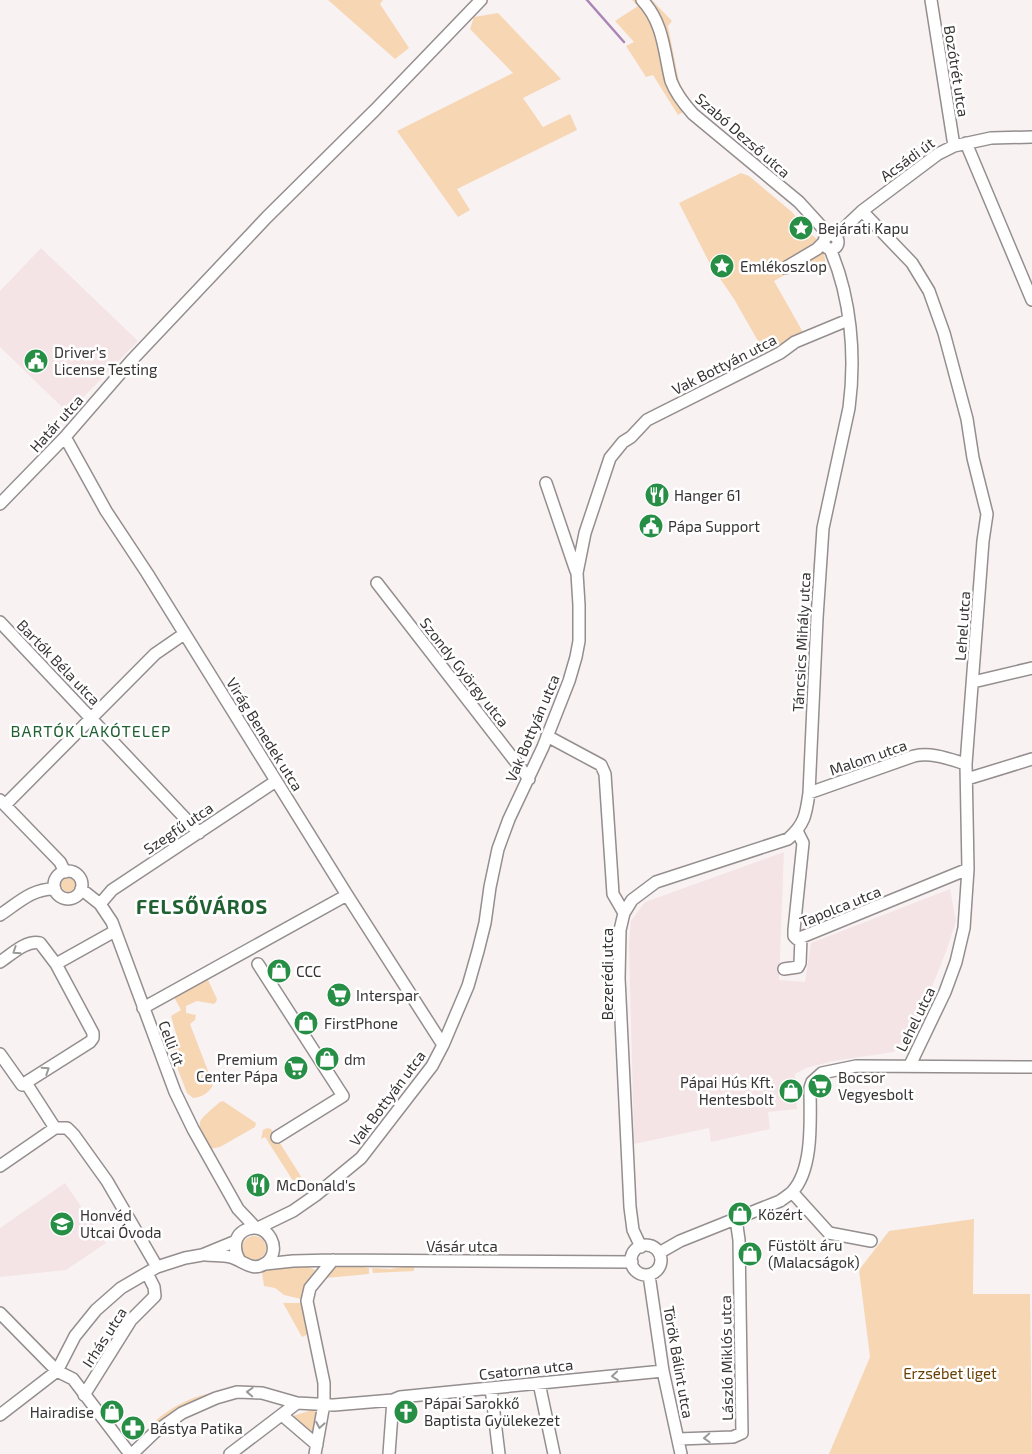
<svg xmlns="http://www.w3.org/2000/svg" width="1032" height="1454" font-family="'Exo 2',sans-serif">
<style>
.built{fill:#f5e4e6}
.green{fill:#f7d6b4}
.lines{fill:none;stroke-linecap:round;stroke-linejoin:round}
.stream{stroke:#aa86b7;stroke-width:2.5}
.minor-casing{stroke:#948e8e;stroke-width:14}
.minor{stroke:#fff;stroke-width:11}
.oneway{stroke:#9b9a9a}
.labels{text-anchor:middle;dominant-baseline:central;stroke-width:5;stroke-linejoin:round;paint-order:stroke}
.street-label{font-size:15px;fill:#373434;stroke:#fff}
.poi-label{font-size:15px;fill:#373434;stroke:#fff;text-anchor:start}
.park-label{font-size:15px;fill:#693e02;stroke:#fff}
.neighbourhood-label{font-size:16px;letter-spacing:1px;fill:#206031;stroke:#fff}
.district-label{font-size:20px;font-weight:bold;letter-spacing:1px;fill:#206031;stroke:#fff}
</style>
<rect width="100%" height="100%" fill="#f9f2f3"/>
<path class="built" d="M41,248L138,341L68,413L0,347V291Z
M784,852L779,980L805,982L811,943L950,889L956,921L947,949L924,1007L894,1052L833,1061L806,1068L795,1074L797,1109L768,1112L770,1129L711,1142L709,1128L634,1144L629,944L631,921L645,902Z
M65,1183L106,1243L66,1270L0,1277V1228Z"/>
<path class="green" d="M328,0H383L380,4L409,48L395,59Z
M632,0H652L672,21L668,26L679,82L693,106L678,115L653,75L646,77L626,46L634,42L615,21L638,6Z
M498,13L561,79L523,98L543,127L570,114L577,130L457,189L470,210L458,217L397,131L513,73L470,29L474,17Z
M741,173L749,176L792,212L807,231L818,240L820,247L824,253L826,266L816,272L811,262L791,271L774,281L804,334L766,355L734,299L710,264L679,203Z
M61 885a7 7 0 1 1 14 0a7 7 0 1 1-14 0Z
M203,979L208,980L217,999L216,1002L214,1004L197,1001L186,1006V1013L196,1015L195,1020L190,1024L213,1084C210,1093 202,1097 193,1098L187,1093L168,1044L178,1041L171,1016L181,1010L174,997Z
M223,1101L256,1123L255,1127L220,1147L210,1149C195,1119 195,1124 220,1102Z
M267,1128L271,1129L307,1186L295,1193L292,1190L297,1187L265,1137L261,1139L263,1130Z
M974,1219L973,1294H1030L1032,1454H829L870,1357L859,1270L889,1231Z
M242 1248a12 12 0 1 1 24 0a12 12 0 1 1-24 0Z
M345,1264L369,1268V1274L326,1278C331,1269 335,1265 345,1264Z
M305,1265L315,1270V1277L303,1291L301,1299L284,1295L275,1288L264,1286L262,1272L279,1267Z
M410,1265L414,1267V1271L373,1273L372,1268L391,1269Z
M283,1303H300L304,1307L311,1333L302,1337Z
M212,1393L213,1396L156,1426L154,1422C171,1407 190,1397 212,1393Z
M315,1409L319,1411L315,1436L293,1420V1416Z"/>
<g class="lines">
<path class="stream" d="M587,0L624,42"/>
<defs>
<path id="minor" d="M642,0C664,23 664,53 671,81C676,94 684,104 693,114L799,202L829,235
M931,0L954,146
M966,143L1032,300
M862,211L912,263L929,291L944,333L967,419L973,458L987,514L983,541L966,764L968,869L964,928L956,962L945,992L910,1065
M824 242a7 7 0 1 1 14 0a7 7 0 1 1-14 0Z
M834,235L842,230L862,211L938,154L954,146L991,138L1032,137
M785,268L817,249L824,242
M65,437L106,511L147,573L347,895L443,1045
M546,483L576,571
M0,504L65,437L131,361L267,217L375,110L481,0
M377,583L529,779
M0,622L199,833
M973,682L1032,668
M547,736L601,765L605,774L613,894L624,913
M967,779L1032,759
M809,793L914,756C932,752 949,759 966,764
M0,800L60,862L65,872
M5,805L155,654L184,634
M797,831L803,843L794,930V936L797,939L968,869
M54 885a14 14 0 1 1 28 0a14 14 0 1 1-28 0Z
M81,889L100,904L112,922L175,1092L193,1129L238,1209L256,1228
M100,904L112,890L276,781
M0,915C18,903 33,888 55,889
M0,962C12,954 26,940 40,943L56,964L93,1033V1038L90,1042L22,1085L0,1054
M56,964L115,931
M258,964L343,1096L277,1137
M784,969L798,967L800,963L801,938
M143,1008L347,895
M26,1083L55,1128
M0,1166L55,1128H67L74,1135L107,1181L157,1267
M792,1192L829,1233L871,1241
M258,1228L293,1211L316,1195L361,1158L432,1066L443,1045L468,986L478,951L485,923L490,887L498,849L509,819L543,747L569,681L576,657L579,641V605L577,573L585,533L610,458L623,442L631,437L647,420L780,353L795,342L848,320
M631 1260a15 15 0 1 1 30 0a15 15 0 1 1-30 0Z
M641,1247L633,1230L630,1207L619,978L620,930L624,913L632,900L656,882L788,839C805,824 806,814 809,793L817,618L823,528L849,408C856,356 851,297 830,249
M659,1253L680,1241L780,1201C784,1198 789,1195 792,1192C814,1169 810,1117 810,1088L812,1082L822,1073L856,1066L1032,1067
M206,1255C214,1256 222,1255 230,1257C243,1260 252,1273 266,1263C283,1250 268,1222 248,1229C233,1234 233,1250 240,1261
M265,1264L293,1261L333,1260L632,1262
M649,1275L663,1371L681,1454
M0,1313L57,1371L73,1379L130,1454
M539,1383L554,1454
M491,1388L499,1454
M84,1395L131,1320L155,1296L154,1287L147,1273
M0,1415L57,1371L75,1336L96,1310L121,1288L157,1267L185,1258L202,1255L236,1241
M282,1415L317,1445
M678,1439L733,1437L742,1433L739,1240L736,1219
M132,1454L155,1432L182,1413L216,1398L237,1392L262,1393L297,1403L334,1405L393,1400L400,1397L663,1371
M230,1454L297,1403
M315,1454L324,1404V1383L307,1301L310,1288L333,1260
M389,1454L393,1400"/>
</defs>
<use href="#minor" class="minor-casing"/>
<use href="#minor" class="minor"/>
</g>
<defs><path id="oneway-chevron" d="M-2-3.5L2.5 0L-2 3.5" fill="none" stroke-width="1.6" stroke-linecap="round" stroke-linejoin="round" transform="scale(1.25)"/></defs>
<g class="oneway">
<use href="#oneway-chevron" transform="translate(16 951) rotate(146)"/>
<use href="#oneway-chevron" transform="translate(46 1070) rotate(-33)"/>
<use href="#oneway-chevron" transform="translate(615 1376) rotate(175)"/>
<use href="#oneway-chevron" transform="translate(250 1392) rotate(-178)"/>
<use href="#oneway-chevron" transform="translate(320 1425) rotate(100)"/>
<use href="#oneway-chevron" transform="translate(707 1438) rotate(177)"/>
</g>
<defs>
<symbol id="sight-disc" viewBox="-11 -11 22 22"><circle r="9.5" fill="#268e45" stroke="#fff"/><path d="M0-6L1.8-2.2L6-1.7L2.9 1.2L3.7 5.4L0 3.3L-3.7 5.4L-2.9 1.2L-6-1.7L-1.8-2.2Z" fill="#fff"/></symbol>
<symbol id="civic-disc" viewBox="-11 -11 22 22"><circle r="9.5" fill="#268e45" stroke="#fff"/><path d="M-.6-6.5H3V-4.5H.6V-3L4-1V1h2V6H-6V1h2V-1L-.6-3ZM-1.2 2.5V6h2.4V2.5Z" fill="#fff"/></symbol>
<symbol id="restaurant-disc" viewBox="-11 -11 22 22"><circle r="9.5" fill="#268e45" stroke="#fff"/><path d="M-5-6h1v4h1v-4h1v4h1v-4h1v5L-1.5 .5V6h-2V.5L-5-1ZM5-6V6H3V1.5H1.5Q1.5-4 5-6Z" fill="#fff"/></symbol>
<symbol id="shop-disc" viewBox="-11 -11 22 22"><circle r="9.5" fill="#268e45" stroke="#fff"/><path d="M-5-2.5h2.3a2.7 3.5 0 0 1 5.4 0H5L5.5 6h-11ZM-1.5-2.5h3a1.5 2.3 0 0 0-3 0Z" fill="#fff"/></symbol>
<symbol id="supermarket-disc" viewBox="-11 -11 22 22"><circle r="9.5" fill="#268e45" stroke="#fff"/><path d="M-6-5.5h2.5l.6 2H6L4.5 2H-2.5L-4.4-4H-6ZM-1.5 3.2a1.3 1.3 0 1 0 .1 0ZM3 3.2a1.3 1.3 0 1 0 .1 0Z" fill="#fff"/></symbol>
<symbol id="school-disc" viewBox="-11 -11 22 22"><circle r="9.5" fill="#268e45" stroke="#fff"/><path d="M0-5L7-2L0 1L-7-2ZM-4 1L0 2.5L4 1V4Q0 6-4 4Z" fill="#fff"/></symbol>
<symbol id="church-disc" viewBox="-11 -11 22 22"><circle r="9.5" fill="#268e45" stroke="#fff"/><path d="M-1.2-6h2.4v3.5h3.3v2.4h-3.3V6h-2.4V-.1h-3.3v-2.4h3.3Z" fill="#fff"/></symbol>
<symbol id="pharmacy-disc" viewBox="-11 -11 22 22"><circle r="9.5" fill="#268e45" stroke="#fff"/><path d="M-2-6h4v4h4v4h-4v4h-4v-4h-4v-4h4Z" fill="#fff"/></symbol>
</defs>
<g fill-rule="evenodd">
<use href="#sight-disc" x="787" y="214" width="28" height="28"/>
<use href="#sight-disc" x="708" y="252" width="28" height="28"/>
<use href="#civic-disc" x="22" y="347" width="28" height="28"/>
<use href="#restaurant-disc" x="643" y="481" width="28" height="28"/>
<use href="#civic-disc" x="637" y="512" width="28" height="28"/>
<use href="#shop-disc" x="265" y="957" width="28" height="28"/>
<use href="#supermarket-disc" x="325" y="981" width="28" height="28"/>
<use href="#shop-disc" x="292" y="1009" width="28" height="28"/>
<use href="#shop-disc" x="313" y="1045" width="28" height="28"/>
<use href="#supermarket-disc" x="282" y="1054" width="28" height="28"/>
<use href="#supermarket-disc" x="806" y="1072" width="28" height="28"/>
<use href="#shop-disc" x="777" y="1077" width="28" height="28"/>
<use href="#restaurant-disc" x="244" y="1171" width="28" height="28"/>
<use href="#shop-disc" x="726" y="1200" width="28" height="28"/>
<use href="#school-disc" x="48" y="1210" width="28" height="28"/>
<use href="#shop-disc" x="736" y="1240" width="28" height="28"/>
<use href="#shop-disc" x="98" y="1398" width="28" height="28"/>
<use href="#church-disc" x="392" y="1398" width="28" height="28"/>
<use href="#pharmacy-disc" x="119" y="1414" width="28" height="28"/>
</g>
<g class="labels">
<g class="street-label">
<text transform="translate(957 71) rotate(81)">Bozótrét utca</text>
<text transform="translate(743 135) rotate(41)">Szabó Dezső utca</text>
<text transform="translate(907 159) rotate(-36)">Acsádi út</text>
<text transform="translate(724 364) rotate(-27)">Vak Bottyán utca</text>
<text transform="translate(56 423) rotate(-48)">Határ utca</text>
<text transform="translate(962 626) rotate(-86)">Lehel utca</text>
<text transform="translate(801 642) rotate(-87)">Táncsics Mihály utca</text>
<text transform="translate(59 662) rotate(46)">Bartók Béla utca</text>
<text transform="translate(465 672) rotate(52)">Szondy György utca</text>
<text transform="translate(532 728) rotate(-67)">Vak Bottyán utca</text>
<text transform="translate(265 734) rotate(58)">Virág Benedek utca</text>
<text transform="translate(868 757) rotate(-19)">Malom utca</text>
<text transform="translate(178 828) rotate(-34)">Szegfű utca</text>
<text transform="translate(840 906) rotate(-22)">Tapolca utca</text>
<text transform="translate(607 974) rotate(-90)">Bezerédi utca</text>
<text transform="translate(915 1019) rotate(-64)">Lehel utca</text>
<text transform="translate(172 1043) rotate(69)">Celli út</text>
<text transform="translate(387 1098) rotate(-53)">Vak Bottyán utca</text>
<text x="462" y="1246">Vásár utca</text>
<text transform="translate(104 1337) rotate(-57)">Irhás utca</text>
<text transform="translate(726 1358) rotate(-91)">László Miklós utca</text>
<text transform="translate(679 1362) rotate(80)">Török Bálint utca</text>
<text transform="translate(526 1369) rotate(-6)">Csatorna utca</text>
</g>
<g class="poi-label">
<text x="818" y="228">Bejárati Kapu</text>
<text x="740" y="266">Emlékoszlop</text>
<text x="54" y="352">Driver's<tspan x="54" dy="17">License Testing</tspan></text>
<text x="674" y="495">Hanger 61</text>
<text x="668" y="526">Pápa Support</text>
<text x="296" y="971">CCC</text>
<text x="356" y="995">Interspar</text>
<text x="324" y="1023">FirstPhone</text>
<text x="278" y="1059" text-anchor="end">Premium<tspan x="278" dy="17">Center Pápa</tspan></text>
<text x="344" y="1059">dm</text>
<text x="838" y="1077">Bocsor<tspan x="838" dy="17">Vegyesbolt</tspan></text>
<text x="774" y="1082" text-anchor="end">Pápai Hús Kft.<tspan x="774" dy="17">Hentesbolt</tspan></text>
<text x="276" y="1185">McDonald's</text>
<text x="758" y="1214">Közért</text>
<text x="80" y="1215">Honvéd<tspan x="80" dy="17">Utcai Óvoda</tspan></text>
<text x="768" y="1245">Füstölt áru<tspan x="768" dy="17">(Malacságok)</tspan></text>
<text x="424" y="1403">Pápai Sarokkő<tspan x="424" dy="17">Baptista Gyülekezet</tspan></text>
<text x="94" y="1412" text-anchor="end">Hairadise</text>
<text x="150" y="1428">Bástya Patika</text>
</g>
<g class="park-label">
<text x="950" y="1373">Erzsébet liget</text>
</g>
<g class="neighbourhood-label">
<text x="91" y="730">BARTÓK LAKÓTELEP</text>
</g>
<g class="district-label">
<text x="202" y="906">FELSŐVÁROS</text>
</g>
</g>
</svg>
